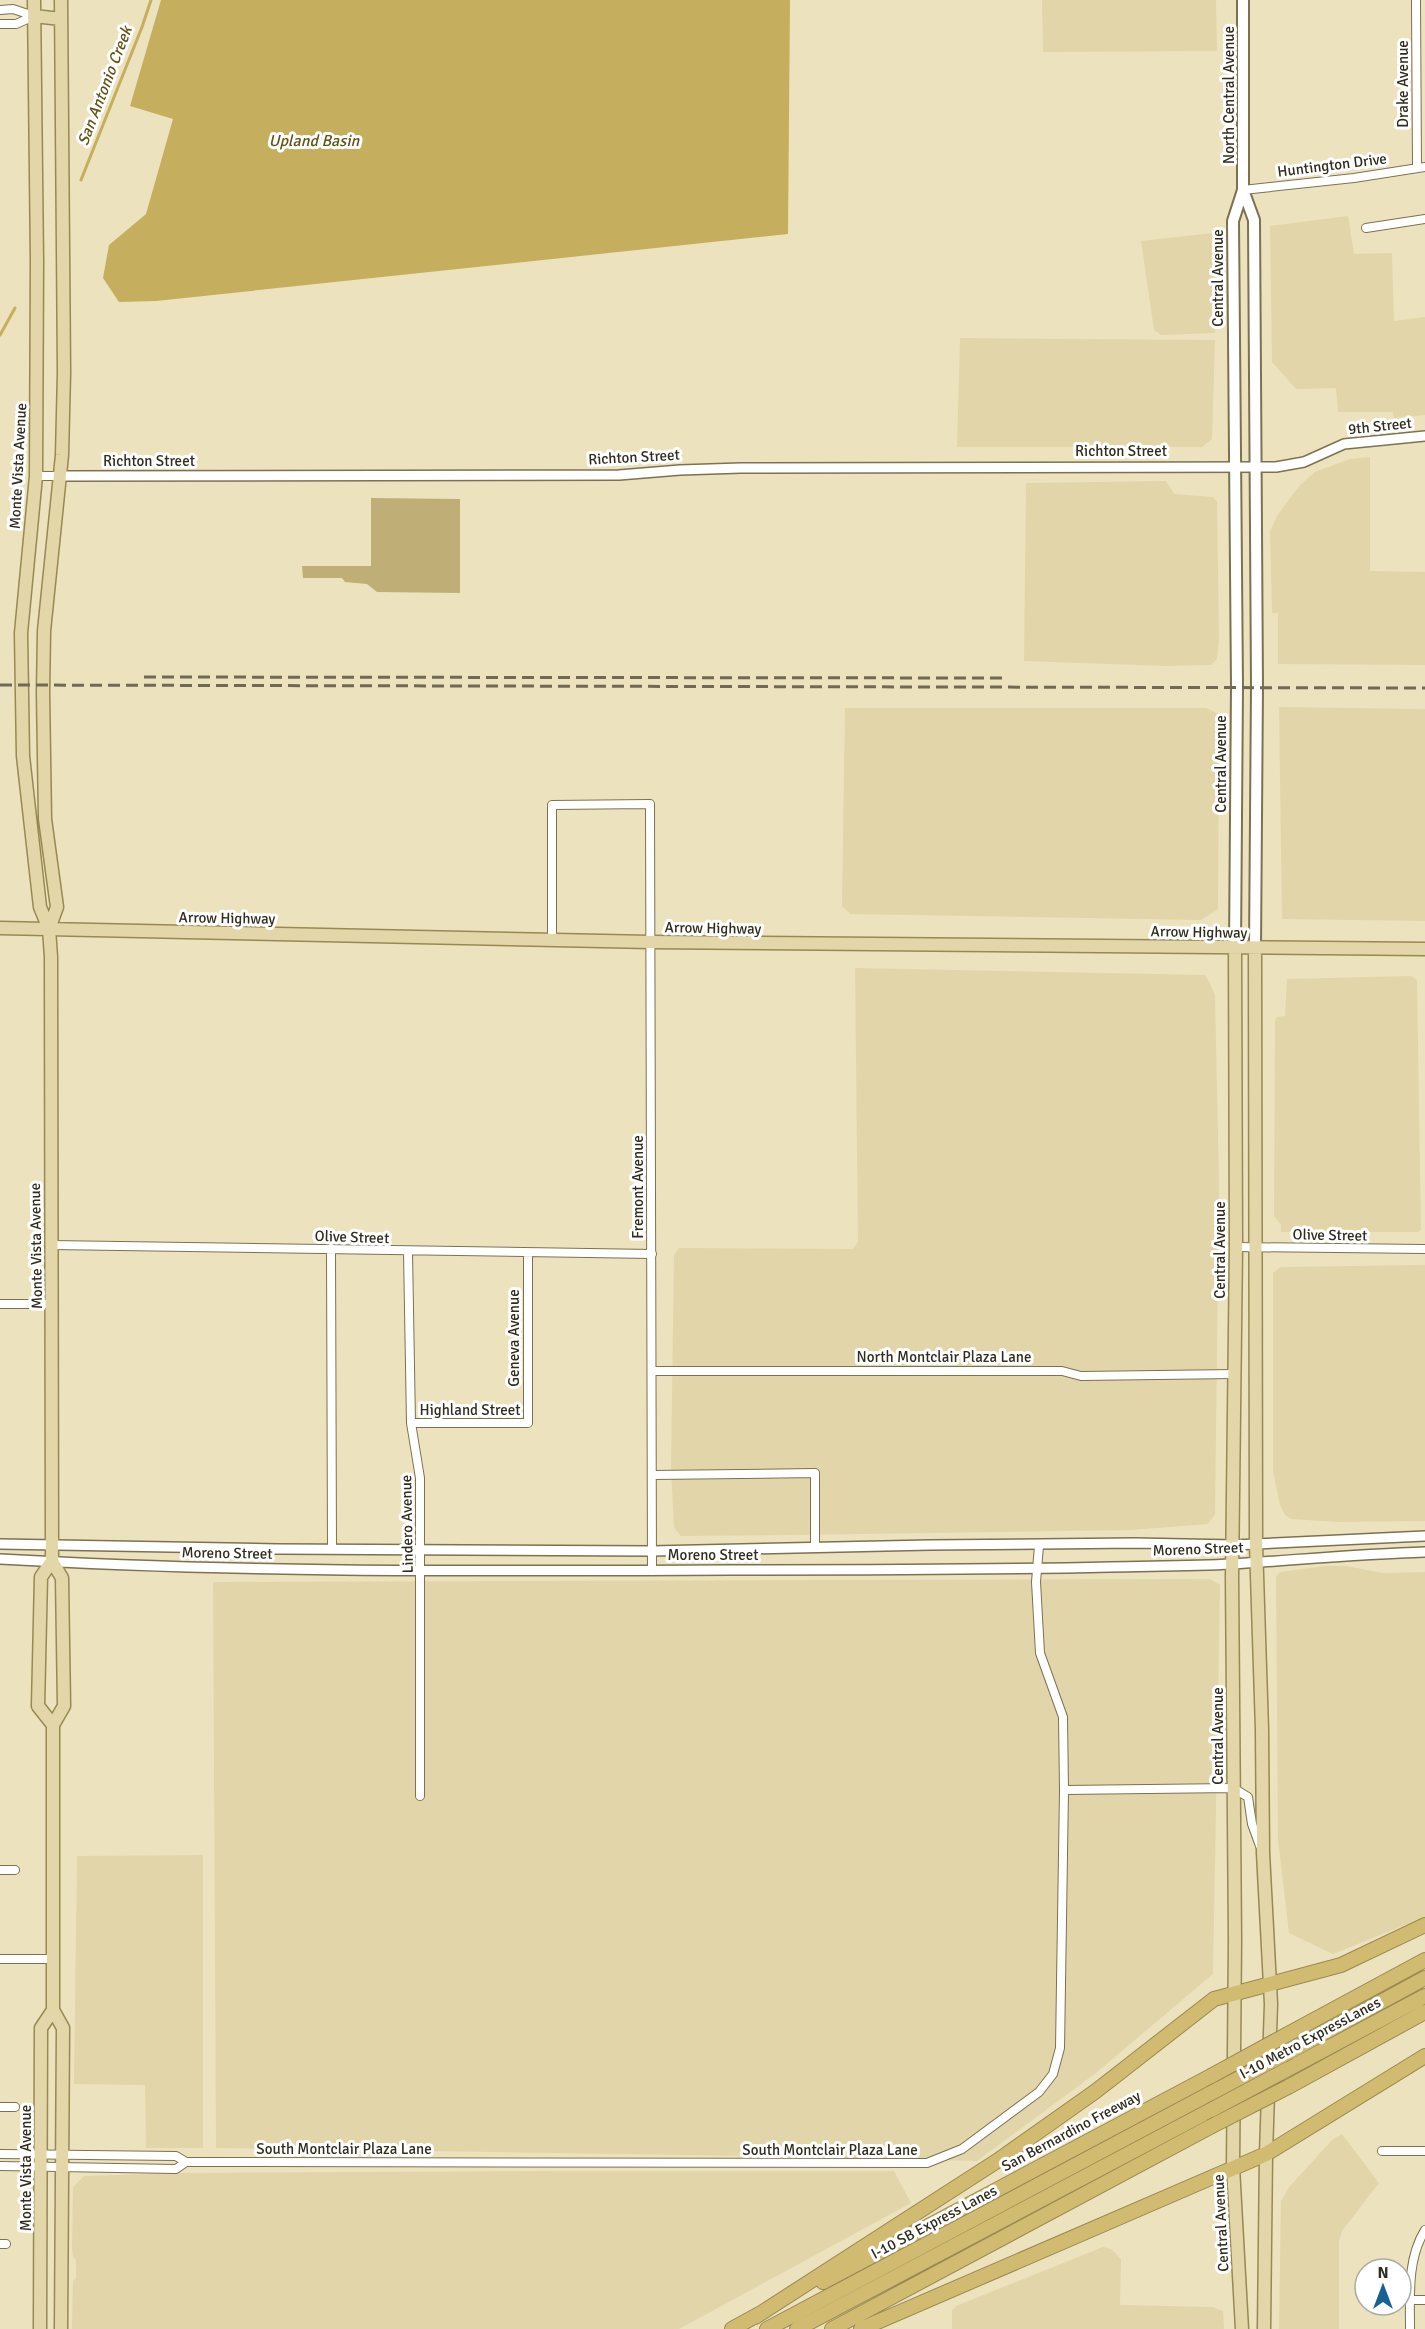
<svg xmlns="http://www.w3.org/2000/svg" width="1425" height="2329" font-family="Signika,sans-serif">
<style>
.built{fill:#e2d5aa}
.green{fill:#bfaf77}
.water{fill:#c5af5e}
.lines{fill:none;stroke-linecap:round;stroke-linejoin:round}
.stream{stroke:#c5af5e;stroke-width:3}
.minor-casing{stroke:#7c7251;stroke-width:10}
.tertiary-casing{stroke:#7c7251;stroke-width:12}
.secondary-casing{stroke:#7c7251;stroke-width:14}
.primary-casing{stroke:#988953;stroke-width:15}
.motorway-casing{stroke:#988953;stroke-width:16}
.minor{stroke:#fff;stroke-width:8}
.tertiary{stroke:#fff;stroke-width:9}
.secondary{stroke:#fff;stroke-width:10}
.primary{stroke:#e3d6a9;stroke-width:12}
.motorway{stroke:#d0bb70;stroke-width:14}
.rail{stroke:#706a54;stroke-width:3;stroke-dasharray:12 6;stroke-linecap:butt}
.motorway-bridge-casing{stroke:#988953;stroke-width:16;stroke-linecap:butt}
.motorway-bridge{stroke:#d0bb70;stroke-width:14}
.labels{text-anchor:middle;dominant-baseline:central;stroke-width:6;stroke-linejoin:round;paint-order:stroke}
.street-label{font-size:15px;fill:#302c1e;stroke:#fff}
.water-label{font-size:16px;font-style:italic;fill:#635316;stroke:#fff}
</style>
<rect width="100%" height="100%" fill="#ece2bd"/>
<path class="built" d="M1042,0H1216L1217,51L1043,52Z
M1348,216L1354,254L1392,253L1394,321L1425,317V415L1394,418L1393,412H1338L1336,388L1296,389L1272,362L1270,226Z
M1213,233L1216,242L1215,333L1161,335L1154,330L1141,241Z
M960,338L1215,340L1212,439L1202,447H957Z
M1370,457V571L1425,572V665L1278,664V613H1272L1270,531L1277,516L1299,486L1315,472L1350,459Z
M1166,481L1174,494L1213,497L1217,502L1219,639L1217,659L1211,665L1166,666L1024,661L1026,483Z
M1279,707L1425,709V921L1282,919Z
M845,708H1206L1219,714L1218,909L1201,920L850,914L842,906Z
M855,968L1205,975L1210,984L1215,995L1219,1182L1215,1514L1208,1524L1131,1530L790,1535L681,1536L677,1531L674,1527L671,1468L674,1255L679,1248L853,1249L858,1242Z
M1411,976L1417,980L1421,1230L1418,1232H1281V1225L1274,1216L1275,1021L1277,1017L1285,1016L1287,979Z
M1425,1265V1521L1337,1522L1291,1519L1285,1515L1280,1505L1273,1471V1273L1281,1267Z
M1325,1566H1347L1382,1573L1425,1572V1917L1333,1954L1289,1933L1278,1840L1276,1577L1280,1572Z
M1210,1579L1220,1585L1213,1974L1096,2073L977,2161L754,2156L216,2148L213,1582Z
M203,1855V2148H146L145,2085L74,2084L77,1856Z
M1342,2134L1379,2183L1342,2231L1339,2241V2329H1279L1281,2201L1290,2186L1332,2140Z
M562,2171H894L911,2203L679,2329H72L73,2281L76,2278V2260L73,2257L72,2250L73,2187L84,2176L179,2173Z
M1103,2247L1111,2249L1121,2259L1120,2305L1213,2307L1223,2311L1224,2329H952V2310L956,2306Z"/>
<path class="green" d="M371,498L460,499V593L377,592L367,584L345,582L342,578H303L302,566H371Z"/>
<path class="water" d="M161,0H790L788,234L156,301L119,302L103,278L109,245L146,214L173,119L130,106Z"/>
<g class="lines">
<path class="stream" d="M81,180L142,27L151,0
M0,335L15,308"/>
<defs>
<path id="minor" d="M1416,0L1417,168
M0,10L13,9L34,16
M0,24H16L34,16
M1243,190L1354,178L1425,167
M1366,228L1425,219
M36,476H60
M552,940V805L650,804L652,1571
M51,1245L652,1254
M1236,1247L1425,1249
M331,1248L332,1549
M408,1252L411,1423L420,1478V1796
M0,1304H52
M653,1371H1062L1081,1376L1235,1374
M411,1423H528V1254
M652,1475L815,1473V1548
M1064,1790L1233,1788L1248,1797L1252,1824L1260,1846
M0,1870H15
M0,1959H53
M0,2107H15
M1382,2151H1425
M0,2154L176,2156L186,2162L927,2163L962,2149L1039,2092L1053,2074L1060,2048L1064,1790L1063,1717L1040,1653L1036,1582L1039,1546
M0,2166L176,2169L186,2162
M0,2244H6
M1410,2300H1425
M1410,2329C1410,2296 1407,2259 1425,2230"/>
<path id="tertiary" d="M60,476L619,475L680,470L741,468L1276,467L1304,462L1344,444L1425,436
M0,1544L277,1549L652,1551L930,1545L1135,1543L1234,1545L1425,1536
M0,1559C243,1573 487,1571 731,1570C857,1570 984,1570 1110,1567C1151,1566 1192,1566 1232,1564C1296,1560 1360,1554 1425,1552"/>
<path id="secondary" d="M1243,190L1254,220L1257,686L1255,948
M1235,948L1237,686L1233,221L1243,190V0"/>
<path id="primary" d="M34,0L37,261L36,476L21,633L23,756L40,907L49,929L51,957L52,1561L62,1578L64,1706L53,1725V2010L63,2028L61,2329
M34,16L61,19
M0,928L650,942L1425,949
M49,929L57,907L45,819L43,693L44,631L62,455L64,373L61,0
M1235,948L1236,1247L1232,1577L1235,1940L1233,2167L1242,2329
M1255,948L1256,1544L1262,1730L1263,1853L1271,2004L1266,2154L1264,2329
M52,1561L41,1577L38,1706L53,1725
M40,2329L41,2028L53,2010"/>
<path id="motorway" d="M1288,2034L1425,1960
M1289,2052L1425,1978
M1288,2069L1425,1996
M1288,2087L1425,2012
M823,2282L1211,2076
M755,2317L997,2161L1096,2091L1214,1999L1341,1965L1425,1925
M732,2329L763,2312
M767,2329L1211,2093
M797,2329L1211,2110
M832,2329L1210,2127
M861,2329L1266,2154L1425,2056"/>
</defs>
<use href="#minor" class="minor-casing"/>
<use href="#tertiary" class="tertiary-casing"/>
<use href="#secondary" class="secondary-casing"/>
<use href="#primary" class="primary-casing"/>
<use href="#motorway" class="motorway-casing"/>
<use href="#minor" class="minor"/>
<use href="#tertiary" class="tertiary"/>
<use href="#secondary" class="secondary"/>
<use href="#primary" class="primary"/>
<use href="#motorway" class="motorway"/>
<path class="rail" d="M144,677L1005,678
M0,685L1425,688"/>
<defs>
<path id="motorway-bridge" d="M1211,2076L1288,2034
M1211,2093L1289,2052
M1211,2110L1288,2069
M1210,2127L1288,2087"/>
</defs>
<use href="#motorway-bridge" class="motorway-bridge-casing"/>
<use href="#motorway-bridge" class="motorway-bridge"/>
</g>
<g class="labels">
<g class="street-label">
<text transform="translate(1403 84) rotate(-90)">Drake Avenue</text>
<text transform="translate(1229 95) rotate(-90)">North Central Avenue</text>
<text transform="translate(1332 165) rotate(-7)">Huntington Drive</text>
<text transform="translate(1218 278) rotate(-90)">Central Avenue</text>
<text transform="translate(1380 426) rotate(-6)">9th Street</text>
<text x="1121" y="451">Richton Street</text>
<text transform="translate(634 457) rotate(-3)">Richton Street</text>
<text x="149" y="461">Richton Street</text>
<text transform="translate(18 466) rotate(-87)">Monte Vista Avenue</text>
<text transform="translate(1221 764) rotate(-90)">Central Avenue</text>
<text transform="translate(227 918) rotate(1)">Arrow Highway</text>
<text transform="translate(713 928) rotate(1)">Arrow Highway</text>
<text transform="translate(1199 932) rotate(1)">Arrow Highway</text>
<text transform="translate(638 1187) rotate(-90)">Fremont Avenue</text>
<text transform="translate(1330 1235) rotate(1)">Olive Street</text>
<text transform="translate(352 1237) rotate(2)">Olive Street</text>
<text transform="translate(36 1246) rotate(-91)">Monte Vista Avenue</text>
<text transform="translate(1220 1250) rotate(-90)">Central Avenue</text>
<text transform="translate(514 1338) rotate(-90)">Geneva Avenue</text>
<text x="944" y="1357">North Montclair Plaza Lane</text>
<text x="470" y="1410">Highland Street</text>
<text transform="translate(407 1524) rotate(-91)">Lindero Avenue</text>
<text transform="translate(1198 1549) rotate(-2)">Moreno Street</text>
<text transform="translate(227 1553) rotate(1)">Moreno Street</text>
<text x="713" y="1555">Moreno Street</text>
<text transform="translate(1218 1736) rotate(-90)">Central Avenue</text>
<text transform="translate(1310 2038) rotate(-28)">I-10 Metro ExpressLanes</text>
<text transform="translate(1071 2131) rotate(-28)">San Bernardino Freeway</text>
<text x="344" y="2149">South Montclair Plaza Lane</text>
<text x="830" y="2150">South Montclair Plaza Lane</text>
<text transform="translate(26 2168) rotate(-90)">Monte Vista Avenue</text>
<text transform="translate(934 2222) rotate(-28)">I-10 SB Express Lanes</text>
<text transform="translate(1221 2223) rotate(-93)">Central Avenue</text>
</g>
<g class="water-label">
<text transform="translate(105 86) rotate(-69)">San Antonio Creek</text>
<text x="314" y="141">Upland Basin</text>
</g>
</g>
<g transform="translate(1383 2287)"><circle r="28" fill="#ffffff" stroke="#acaba5" stroke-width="1.5"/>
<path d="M0-4.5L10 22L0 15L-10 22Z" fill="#176295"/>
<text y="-9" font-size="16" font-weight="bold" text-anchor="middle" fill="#302c1e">N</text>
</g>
</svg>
